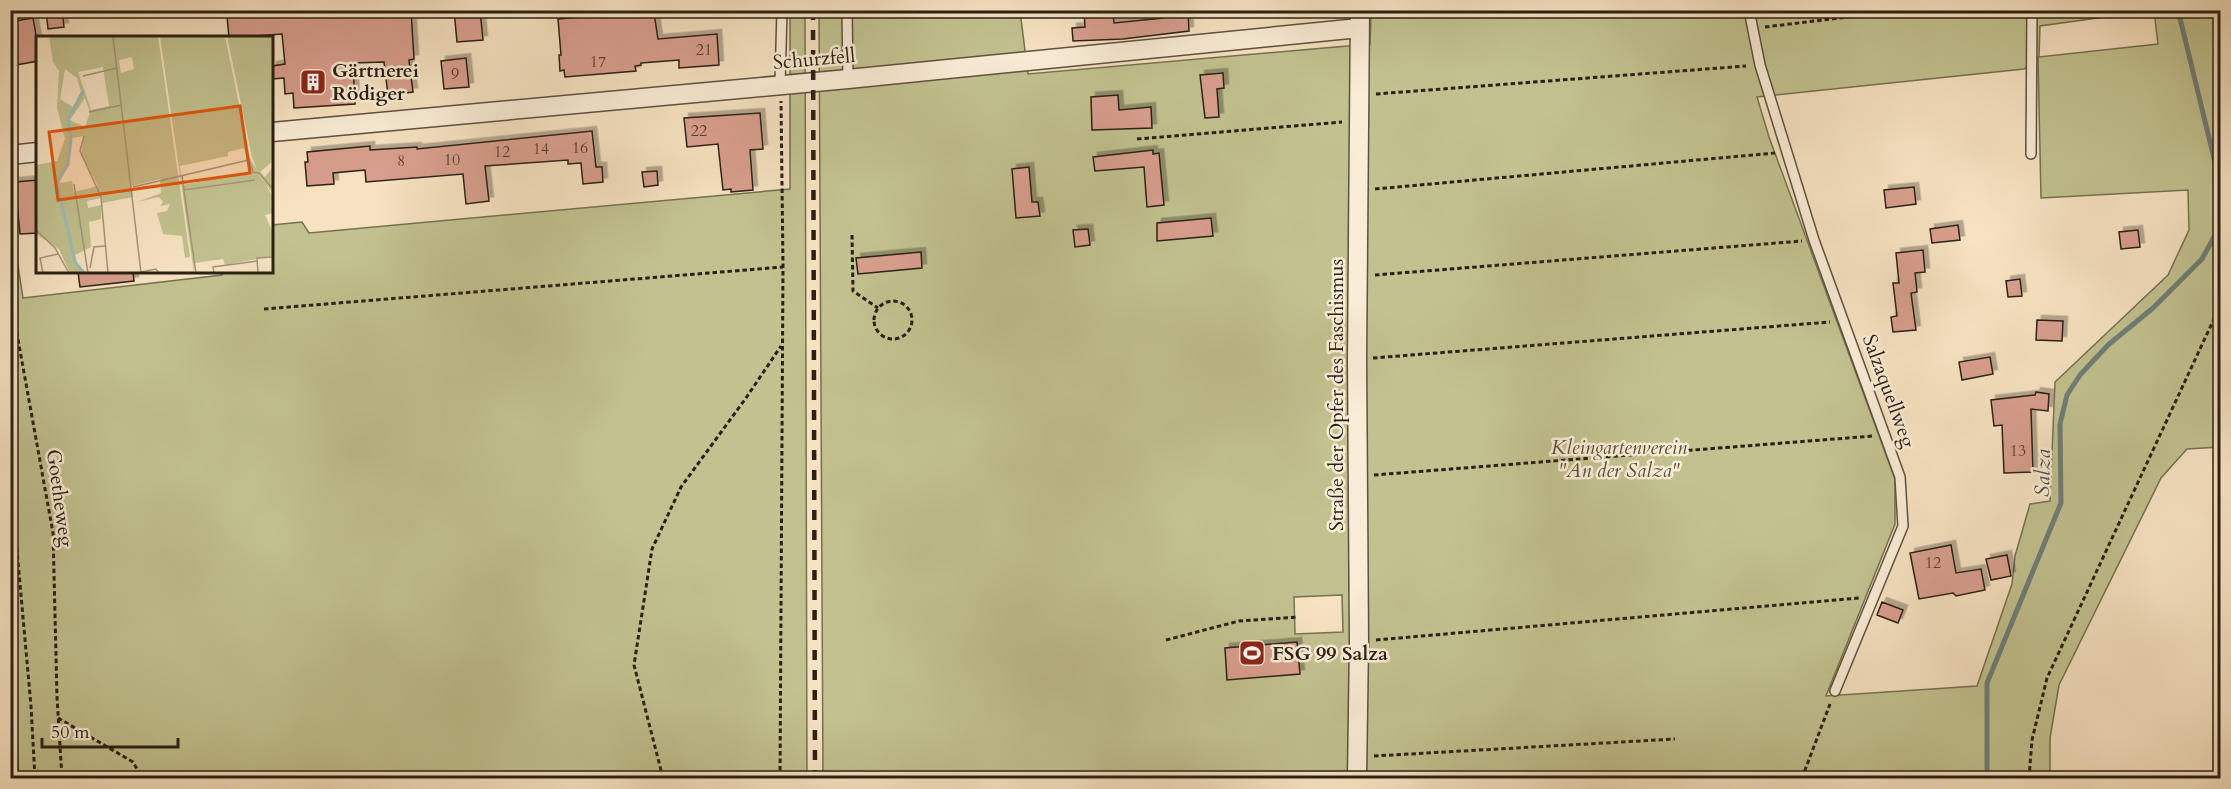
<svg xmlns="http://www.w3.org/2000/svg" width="2231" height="789" font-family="Cardo,serif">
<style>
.green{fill:#c2c290;stroke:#767152;stroke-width:1.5;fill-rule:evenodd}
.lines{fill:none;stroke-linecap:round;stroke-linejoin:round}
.stream{stroke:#707e78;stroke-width:5}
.building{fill:#d99f8e;stroke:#2b2014;stroke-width:1.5;filter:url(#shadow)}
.service-casing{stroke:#5e5140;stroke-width:12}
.minor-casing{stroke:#5e5140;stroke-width:21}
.path{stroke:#2b2014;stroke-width:3;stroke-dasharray:4.5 3;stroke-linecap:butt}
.service{stroke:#faedd7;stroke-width:9}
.minor{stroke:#faedd7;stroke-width:18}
.rail{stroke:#2b2014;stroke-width:4.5;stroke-dasharray:10 10;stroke-linecap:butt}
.labels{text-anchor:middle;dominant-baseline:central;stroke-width:5;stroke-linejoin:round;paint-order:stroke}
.number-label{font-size:16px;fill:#564032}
.street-label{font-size:20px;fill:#2b2014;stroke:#faedd7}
.poi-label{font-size:20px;font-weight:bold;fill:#2b2014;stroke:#faedd7;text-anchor:start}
.park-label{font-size:20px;font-style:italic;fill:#585139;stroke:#faedd7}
.water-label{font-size:21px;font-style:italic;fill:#4e4f46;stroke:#faedd7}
.inset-river{fill:none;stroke:#9ebdba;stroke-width:3}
.inset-road{fill:none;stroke:#a5957c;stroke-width:1.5}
.view{fill:#df560c;fill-opacity:0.15;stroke:#df560c;stroke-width:3}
.inset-edge{fill:none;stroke:#2b2014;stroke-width:3}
</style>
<defs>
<filter id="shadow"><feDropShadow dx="4.5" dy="-4.5" stdDeviation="0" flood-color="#0004"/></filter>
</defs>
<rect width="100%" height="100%" fill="#f7e3c2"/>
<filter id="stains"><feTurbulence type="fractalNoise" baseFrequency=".00333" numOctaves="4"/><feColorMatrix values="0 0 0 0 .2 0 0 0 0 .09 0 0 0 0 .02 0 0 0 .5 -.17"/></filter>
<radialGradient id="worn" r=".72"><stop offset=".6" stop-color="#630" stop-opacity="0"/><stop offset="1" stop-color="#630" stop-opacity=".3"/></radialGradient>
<path class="green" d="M790,11H805L807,778H19L10,661V214L23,298L222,275V272H272V225L302,222L309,233L790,189Z
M819,11H1020L1028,74L1370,44L1371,11H2149L2040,26L2039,57L2158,44L2154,11H2220V447L2187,449L2161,478L2059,685L2050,738V778H823ZM2038,57L2041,198L2188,190L2189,230L2168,275L2055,382L2050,501L2030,504L2015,556L2012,584L1977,686L1826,696L1895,524V479L1769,137L1757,97L2024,69ZM1342,595L1343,632L1295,634L1294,597Z"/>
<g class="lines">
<path class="stream" d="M2178,10L2220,183
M1987,778V683L2061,503L2060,424L2067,395L2080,375L2108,345L2153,308L2202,259L2219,228L2220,215"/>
</g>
<path class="building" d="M46,10H62L64,27L48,29Z
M292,10H411L414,59L409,60L413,92L388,95L384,62L353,63L355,104L294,108L293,93L285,94L284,78L272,79V66L285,64L282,34L229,38L227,16Z
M454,10H480L483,40L457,42Z
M1084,10H1113L1114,23L1163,18L1162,13L1188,11L1189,31L1123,39L1073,41L1072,28L1085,27Z
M650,11V14L654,13L658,39L717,34L719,65L679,68V60L641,63V65L635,66L636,71L565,77L564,70L560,71L559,55H561L558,19Z
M33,18L38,46V61L10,66V22Z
M466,58L469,87L444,89L441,61Z
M1223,73L1224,88L1217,89L1219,117L1205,118L1200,75Z
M1118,95L1119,110L1151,107L1152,128L1092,130L1091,97Z
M760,113L763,149L750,150L753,190L731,192V189L723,190L718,144L687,147L684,118Z
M592,131L596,167H602L603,182L583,184L581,163L568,164V160L485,166L489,201L466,204L463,174L366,182L365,170L333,173L334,184L307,186L305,162H308L307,152L370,146V150L417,147V149Z
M1153,150V154L1159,153L1164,205L1147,207L1144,167L1095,171L1093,157Z
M1029,167L1032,202H1038L1040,216L1016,218L1012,169Z
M657,171L658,185L644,187L642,172Z
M38,180V233L20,234L15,182Z
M1914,187L1916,204L1886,208L1884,190Z
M1211,218L1213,236L1157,241V223Z
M1958,225L1960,240L1932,243L1930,229Z
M1088,229L1090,245L1075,247L1073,230Z
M2138,230L2140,247L2121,249L2119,232Z
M1923,250L1925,272L1915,273L1917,292L1911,293L1916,330L1893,332L1891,317L1897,316L1893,283H1899L1896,253Z
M921,252L922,268L858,274L856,258Z
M78,272H133L134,281L80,287Z
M2020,279L2022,296L2008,297L2006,281Z
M2037,320L2063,321L2062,341L2036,340Z
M1990,357L1993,374L1962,380L1959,362Z
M2036,392L2049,394L2048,411L2031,409L2033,472L2004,473L2002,425L1994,426L1991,400L2035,395Z
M1951,545L1956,573L1981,569L1985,590L1956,596L1953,593L1919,599L1910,553Z
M2007,555L2011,576L1991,580L1986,559Z
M1882,602L1903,610L1898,623L1877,615Z
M1297,642L1300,674L1227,680L1225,648Z"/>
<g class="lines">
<defs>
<path id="service" d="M847,10L848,79
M1749,10L1760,65L1814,240L1900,477L1903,526L1835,691
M780,84L782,10
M2031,154L2032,10"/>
<path id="minor" d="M272,132L848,79L1359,28
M10,155L38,152
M1357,778L1359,642L1357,359L1360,10"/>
</defs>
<use href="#service" class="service-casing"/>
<use href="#minor" class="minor-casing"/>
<path class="path" d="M1765,27L1906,10
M1376,94L1746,66
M1137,139L1342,122
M1375,189L1775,153
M852,235L853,291L878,308
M1375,275L1802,241
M10,295L53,533L57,697L62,778
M874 320a19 19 0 1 1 38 0a19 19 0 1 1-38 0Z
M264,309L783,267
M1373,358L1830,322
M10,473L31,706L35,778
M1374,475L1873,436
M1166,640L1239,621L1298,617
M1376,640L1859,598
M58,718L133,762L142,778
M1374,756L1675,739
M663,778L634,665L652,549L681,487L746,398L781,346
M780,778L783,267L781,101
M1802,778L1830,704
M2029,778L2032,740L2047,678L2220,306"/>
<use href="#service" class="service"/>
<use href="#minor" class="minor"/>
<path class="rail" d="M813,10L815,778
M10,718L15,778"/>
</g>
<defs>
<symbol id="building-square" viewBox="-11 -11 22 22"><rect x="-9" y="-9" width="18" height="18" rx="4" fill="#8f2418" stroke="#faedd7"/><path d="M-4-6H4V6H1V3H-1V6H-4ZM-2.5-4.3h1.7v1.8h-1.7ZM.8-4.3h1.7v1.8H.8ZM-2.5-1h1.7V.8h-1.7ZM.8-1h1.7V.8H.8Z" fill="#fff"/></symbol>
<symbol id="stadium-square" viewBox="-11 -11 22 22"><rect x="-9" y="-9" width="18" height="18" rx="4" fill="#8f2418" stroke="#faedd7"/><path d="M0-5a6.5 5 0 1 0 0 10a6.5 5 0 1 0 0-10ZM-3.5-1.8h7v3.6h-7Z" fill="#fff"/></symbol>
</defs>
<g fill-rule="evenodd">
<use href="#building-square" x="298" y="67" width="30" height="30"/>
<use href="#stadium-square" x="1237" y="638" width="30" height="30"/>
</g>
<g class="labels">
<g class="number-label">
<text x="704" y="50">21</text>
<text x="598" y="62">17</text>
<text x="455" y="74">9</text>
<text x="699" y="131">22</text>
<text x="580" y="148">16</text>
<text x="541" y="149">14</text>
<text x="502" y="152">12</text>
<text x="452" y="160">10</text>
<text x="401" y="161">8</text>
<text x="2018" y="451">13</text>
<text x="1933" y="563">12</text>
</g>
<g class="street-label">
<text transform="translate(814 59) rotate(-5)">Schurzfell</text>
<text transform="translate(1889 391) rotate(70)">Salzaquellweg</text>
<text transform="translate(1336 395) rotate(-90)">Straße der Opfer des Faschismus</text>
<text transform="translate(60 498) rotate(82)">Goetheweg</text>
</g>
<g class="poi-label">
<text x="332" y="70">Gärtnerei<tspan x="332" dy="23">Rödiger</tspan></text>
<text x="1272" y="653">FSG 99 Salza</text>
</g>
<g class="park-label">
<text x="1619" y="447">Kleingartenverein<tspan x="1619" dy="23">"An der Salza"</tspan></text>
</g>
<g class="water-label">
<text transform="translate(2043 473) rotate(-89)">Salza</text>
</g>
</g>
<g transform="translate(36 36)">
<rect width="237" height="237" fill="#f7e3c2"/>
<path d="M13,0H122L154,221L149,222L146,200L127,198L121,177L131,175L134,168L124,170L127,166L123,161L101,166L125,157L124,143L96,150L97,161L66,167L65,162L51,165L52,172L65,169V183L53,186L55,211L39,219L42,230L50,237H34L23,213L0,198V129L21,125L29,103L21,72L23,35L17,26ZM96,21L98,33L85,37L83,24ZM67,31L73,70L55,74L42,36ZM29,33L41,42L45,56L37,71L24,63ZM49,62L54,76L49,91L34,84ZM48,100L45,119L62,150L38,156L36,145L24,147L23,144L33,129L36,102ZM124,0H189L214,122L237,161V177L229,179L237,196V220L189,229L187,223L159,227L158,237ZM208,112L215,136L146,149L144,130L192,120V116ZM191,0H237V125L224,136L229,141L237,131V158L223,139L216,121Z" fill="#c2c290" fill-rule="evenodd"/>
<path class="inset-river" d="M47,55L32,83L35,103L32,128L21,147L39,226L48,237"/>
<path class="inset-road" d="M77,0L105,237M47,40L81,32M53,76L86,69M48,100L44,115L65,161L72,237M146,139L148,154L219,144M38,148L52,237M97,151L213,124L217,136L223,137L237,153M148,155L160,237M0,194L19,212L33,237M54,232L58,211L69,210M105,236L120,233L123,237M7,237L4,222L22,218M178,237L177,231L221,225M222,237L221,222L237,221"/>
<path class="view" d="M204,70L214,137L22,164L13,96Z"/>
<rect width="237" height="237" class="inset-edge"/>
</g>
<rect width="2231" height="789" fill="none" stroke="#f7e3c2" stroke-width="36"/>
<rect x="12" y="12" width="2207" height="765" fill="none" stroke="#2b2014" stroke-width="3"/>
<rect x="18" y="18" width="2195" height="753" fill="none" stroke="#2b2014" stroke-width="1.5"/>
<path d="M42 738v9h136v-9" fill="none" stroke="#2b2014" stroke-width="3"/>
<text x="51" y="738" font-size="18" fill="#2b2014" stroke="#faedd7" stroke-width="4.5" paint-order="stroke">50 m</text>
<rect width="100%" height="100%" filter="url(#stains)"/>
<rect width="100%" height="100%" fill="url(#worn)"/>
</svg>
